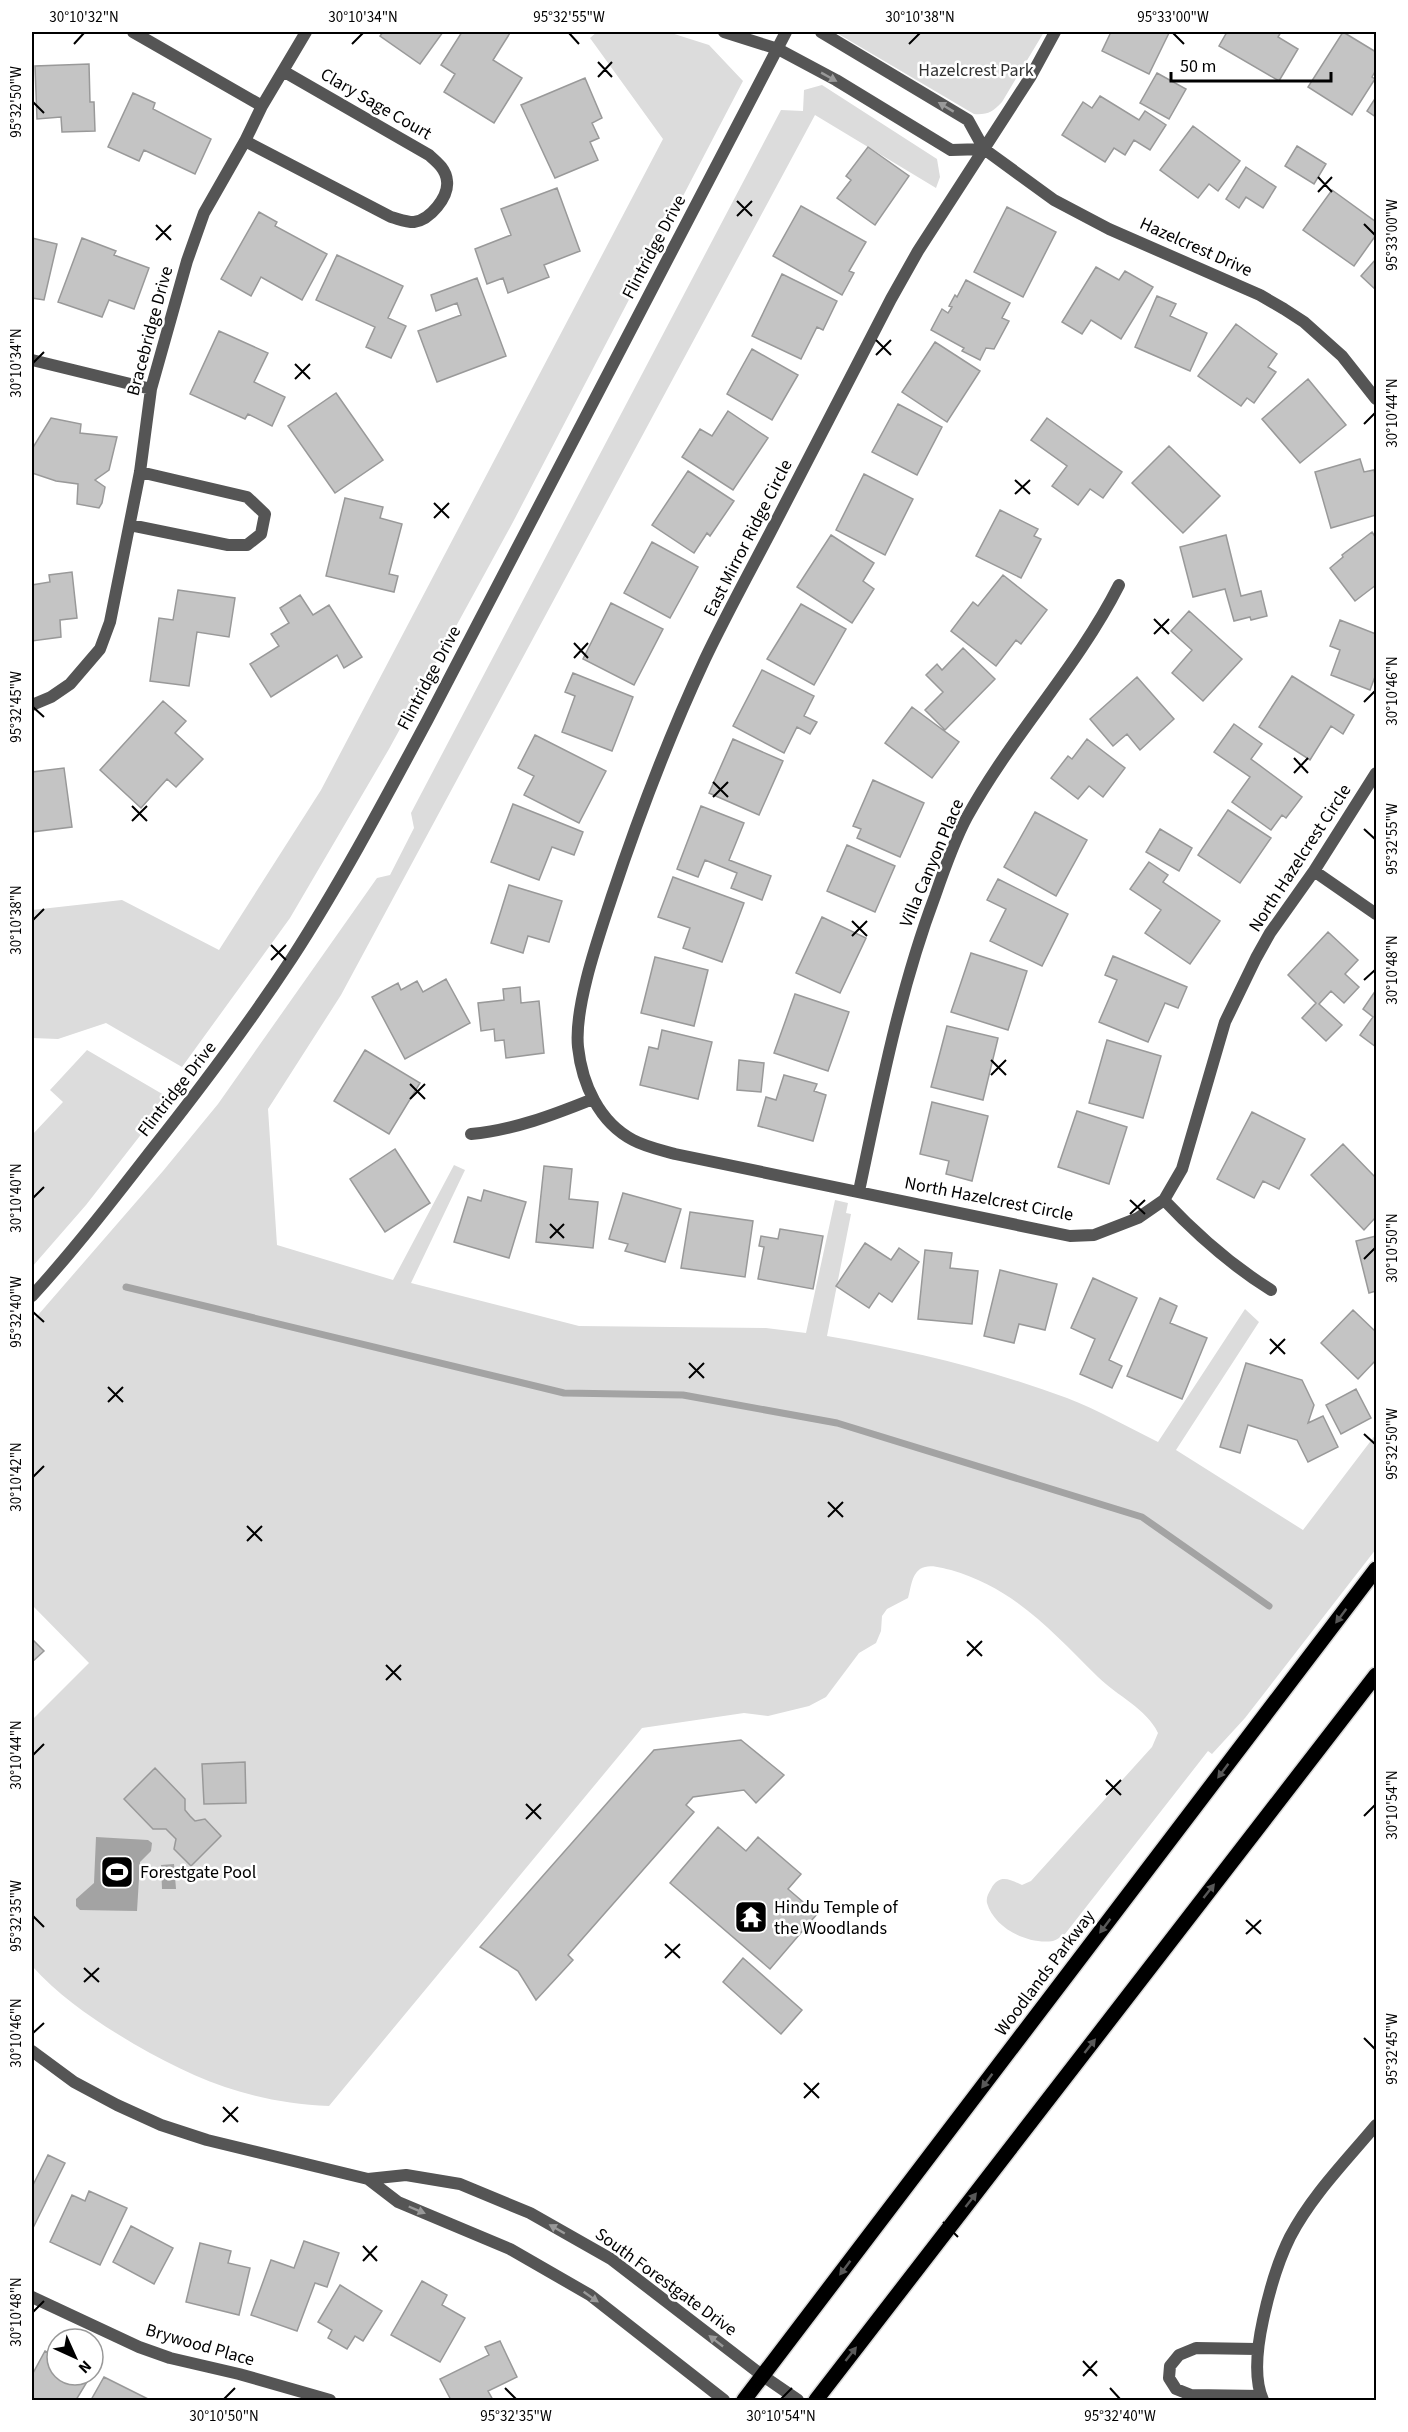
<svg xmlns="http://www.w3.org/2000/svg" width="1408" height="2432" font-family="'Source Sans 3',sans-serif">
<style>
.green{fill:#dcdcdc}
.water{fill:#a3a3a3}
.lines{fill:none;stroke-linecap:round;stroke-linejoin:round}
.stream{stroke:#a3a3a3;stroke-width:7}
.building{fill:#c4c4c4;stroke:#999;stroke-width:1.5}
.primary-casing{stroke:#dbdbdb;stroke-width:18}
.minor{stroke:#555;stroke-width:12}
.tertiary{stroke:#555;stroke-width:12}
.primary{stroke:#000;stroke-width:15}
.oneway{fill:#999}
.oneway2{fill:#595959}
.ticks{fill:none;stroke:#000;stroke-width:2}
.labels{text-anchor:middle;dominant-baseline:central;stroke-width:5;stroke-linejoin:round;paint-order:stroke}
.park-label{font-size:18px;fill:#333;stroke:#fff}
.street-label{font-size:18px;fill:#000;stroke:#fff}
.poi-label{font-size:18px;fill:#000;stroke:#fff;text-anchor:start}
.neatline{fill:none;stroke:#000;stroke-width:2}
.ticks-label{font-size:15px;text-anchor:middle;fill:#000}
</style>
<rect width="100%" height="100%" fill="#fff"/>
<path class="green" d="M597,32H668L709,45L743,81L513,522L389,749L290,918L182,1067L106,1023L58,1039L32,1038V910L122,900L219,950L321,790L663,139L590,38Z
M835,32H1044L1002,102C993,112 987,115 974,114Z
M822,85L937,159L940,177L936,188L815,115L341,995L268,1109L277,1245L393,1280L454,1165L465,1170L411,1283L579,1326L766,1328L806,1333L835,1200L848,1203L846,1213L851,1214L827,1336C909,1350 989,1369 1067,1398C1098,1410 1128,1427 1158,1442L1245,1309L1259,1322L1176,1450L1303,1530L1376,1434V1549L1245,1718L1212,1754L1208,1751L1065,1934C1061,1936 1057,1940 1053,1941C1028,1945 994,1928 987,1903C986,1898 988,1894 991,1889C999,1874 1009,1879 1022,1885L1031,1881L1152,1747L1158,1733C1147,1709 1116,1695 1098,1677C1052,1632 1016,1589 951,1570C942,1568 929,1563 920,1569C911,1576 911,1588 908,1598L887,1609L882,1616L881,1631L876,1643L859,1653L826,1697L809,1706L768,1716L744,1713L642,1728L329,2106C254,2103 198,2081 134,2044C97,2022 61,1998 32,1966V1720L89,1663L32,1605V1322L163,1171L218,1104L377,878L390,875L414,828L411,813L781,110L803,111L804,90Z
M87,1050L164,1095V1105L86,1205L32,1267V1135L63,1102L50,1090Z"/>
<path class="water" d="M96,1837L148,1840L152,1843L151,1851L140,1862L137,1911L80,1910L76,1906V1899L94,1883Z
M174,1864L176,1889H162L161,1865Z"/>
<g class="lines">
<path class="stream" d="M126,1287L564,1393L683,1395L837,1423L1142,1517L1269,1606"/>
</g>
<path class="building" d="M383,32H443L420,64L380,36Z
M462,32H507L510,33L493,60L522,78L494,123L444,92L455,74L441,65Z
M1111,32H1166L1169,33L1149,74L1102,51Z
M1227,32H1281L1278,37L1298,49L1279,81L1219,46Z
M1343,32L1376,52V70L1372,77L1375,79L1352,115L1308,87Z
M89,64L90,102H94L95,131L62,132L61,117L37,119L35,66Z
M1157,73L1186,89L1169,119L1140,103Z
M585,78L602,118L592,123L599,138L590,142L598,160L555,178L521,105Z
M133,93L155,103L153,109L211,139L195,174L144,150L139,161L108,147Z
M1100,96L1139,120L1145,111L1166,125L1150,150L1134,140L1125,155L1114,148L1105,162L1062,135L1083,102L1092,108Z
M1376,97V117L1367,111Z
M1193,126L1240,161L1218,191L1209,184L1198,198L1160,170Z
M1297,146L1326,164L1314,184L1285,166Z
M868,147L909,176L875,225L837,198L851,180L846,176Z
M1246,167L1276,187L1263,208L1246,197L1239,208L1226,199Z
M557,188L580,251L544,265L549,277L508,293L503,278L487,284L475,249L511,235L501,209Z
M1332,190L1376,222V235L1354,266L1303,230Z
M801,206L866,242L849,271L854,273L842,295L773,256Z
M1007,207L1056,232L1023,297L974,272Z
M259,212L277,222L275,226L327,254L302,300L261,277L251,296L221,279Z
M32,238L57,244L44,300L32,298Z
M82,238L116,251L114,255L149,268L134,309L109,300L102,317L58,302Z
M337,255L403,286L388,318L406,326L391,358L366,347L375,327L316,300Z
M1376,259V290L1361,276Z
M1096,267L1119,280L1125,271L1153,287L1121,339L1091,320L1082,334L1062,322Z
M782,274L837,301L823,330L817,327L801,359L752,336Z
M477,278L506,356L437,382L418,331L461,315L457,303L436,311L431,295Z
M966,280L1010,303L1002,318L1009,321L994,349L986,348L980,360L962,351L964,348L931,330L942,309L948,313L952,307L949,306L955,295L957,297Z
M1157,296L1176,304L1170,316L1207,333L1190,371L1135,347Z
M1236,324L1277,354L1268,367L1276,372L1254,403L1247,398L1241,406L1198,376Z
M219,331L268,353L254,382L285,397L272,426L248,414L245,419L190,394Z
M935,342L980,371L947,422L902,392Z
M752,349L798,375L772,420L727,394Z
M1308,379L1346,425L1300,463L1262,419Z
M336,393L383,460L335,493L288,426Z
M898,404L942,427L917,475L872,452Z
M728,411L768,438L733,490L682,457L700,429L712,436Z
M51,418L81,424L80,433L117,437L109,470L95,480L105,487L102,503L99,508L77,504L78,484L56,481L32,473V449Z
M1047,418L1122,472L1103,498L1090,489L1078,505L1052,486L1067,466L1031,440Z
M1169,446L1220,496L1183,533L1132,483Z
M1360,459L1364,472L1374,470L1376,479V515L1331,528L1315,472Z
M688,471L734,501L710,536L707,533L694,553L652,525Z
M864,474L913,499L885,555L836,530Z
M345,498L383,507L380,518L402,524L389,574L398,576L394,592L326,576Z
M1000,510L1038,529L1034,536L1041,539L1021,578L976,556Z
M1372,532L1376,538V585L1355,601L1330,568L1343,557L1342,555Z
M831,535L874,563L863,581L874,589L852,623L797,587Z
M1226,535L1241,596L1261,591L1267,616L1251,620L1250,617L1234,621L1225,589L1193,597L1180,547Z
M652,542L698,567L670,618L624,593Z
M72,572L77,618L60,620L61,637L32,641V585L50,582L49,575Z
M1003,575L1047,610L1021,644L1016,640L996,666L951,631L973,602L978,606Z
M178,590L235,598L229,637L197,632L189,686L150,681L159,618L173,620Z
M300,595L313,615L329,605L362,657L344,668L337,655L271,697L250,664L279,646L271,634L289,623L280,608Z
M611,603L663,629L634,685L583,659Z
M801,604L846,629L814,685L767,659Z
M1189,611L1242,659L1203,701L1172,673L1192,650L1171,631Z
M1340,620L1376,634V674L1370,690L1331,675L1340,650L1330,646Z
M963,648L995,679L945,730L925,710L943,692L926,675L937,664L942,670Z
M762,670L814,696L804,716L817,722L810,734L797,727L784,753L733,726Z
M573,673L633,697L612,751L562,732L575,696L565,692Z
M1292,676L1354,715L1343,734L1331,726L1310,760L1259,727Z
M1137,677L1174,719L1140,750L1127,734L1113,746L1090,719Z
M163,701L186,721L175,733L203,759L176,787L167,779L141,808L100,770Z
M912,707L959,742L932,778L885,743Z
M1234,724L1262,744L1251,759L1302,797L1286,818L1282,815L1271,830L1232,802L1250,777L1214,752Z
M535,735L606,771L579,823L524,795L534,776L518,768Z
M733,739L783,761L759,815L709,793Z
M1087,739L1125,768L1103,797L1089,786L1078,799L1051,778L1068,756L1072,759Z
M64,768L72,827L32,832L33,839H32V772Z
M873,780L924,803L900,857L857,838L861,829L853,826Z
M513,804L583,832L574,855L552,847L539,880L491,862Z
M701,806L744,823L729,860L771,876L762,900L731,888L737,873L705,860L698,877L677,869Z
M1228,810L1271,838L1240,883L1198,855Z
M1035,812L1087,840L1056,896L1004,867Z
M1160,829L1192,848L1179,871L1146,852Z
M847,845L895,866L875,912L827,891Z
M1149,862L1168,875L1163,882L1220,921L1190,964L1145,933L1161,910L1130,889Z
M673,877L744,903L722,962L683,948L690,928L658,917Z
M998,879L1068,914L1042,966L990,941L1006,909L987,900Z
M509,885L562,901L549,942L528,936L523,953L491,943Z
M822,917L866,938L840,993L796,973Z
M1328,932L1358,960L1345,974L1359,987L1344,1003L1331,991L1319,1004L1342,1025L1326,1041L1302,1018L1316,1003L1288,975Z
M971,953L1027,971L1008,1030L951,1012Z
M1113,956L1187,987L1178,1008L1165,1003L1148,1042L1099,1022L1117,980L1105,975Z
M655,957L708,970L694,1026L641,1013Z
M446,979L470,1023L405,1059L372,997L398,983L401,990L417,981L423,992Z
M520,987L521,1003L539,1001L544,1053L506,1058L504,1040L495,1041L494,1029L481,1031L478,1003L504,1000L503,989Z
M1376,990V1047L1360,1035L1373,1017L1363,1009Z
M795,994L849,1012L828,1071L774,1053Z
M947,1026L998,1038L983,1100L931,1087Z
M662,1030L712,1042L698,1099L640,1085L649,1047L658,1049Z
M1107,1040L1161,1056L1143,1118L1089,1103Z
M365,1050L420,1083L389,1134L334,1101Z
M739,1060L764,1063L761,1092L737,1090Z
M784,1075L817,1084L814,1091L826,1095L813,1141L758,1126L766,1097L776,1100Z
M932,1102L988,1116L972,1181L946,1174L949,1161L920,1154Z
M1077,1111L1127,1127L1109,1184L1058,1167Z
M1252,1112L1305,1139L1279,1189L1263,1181L1254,1198L1217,1179Z
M1343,1144L1376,1178V1217L1364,1230L1311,1175Z
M395,1149L430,1203L385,1232L350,1179Z
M544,1166L572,1169L569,1199L598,1202L593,1248L536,1242Z
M484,1190L526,1202L509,1258L454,1242L468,1197L481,1201Z
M623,1193L681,1209L665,1262L625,1251L628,1244L609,1239Z
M690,1212L753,1221L745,1277L681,1268Z
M780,1229L823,1236L813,1289L758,1279L764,1247L759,1246L761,1236L778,1239Z
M1376,1236V1291L1369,1293L1356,1241Z
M865,1243L891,1260L899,1248L919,1262L892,1302L879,1293L869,1308L836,1286Z
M925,1250L952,1253L950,1268L978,1271L972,1324L918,1319Z
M1000,1270L1057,1284L1045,1330L1019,1324L1014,1343L984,1336Z
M1093,1278L1137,1298L1109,1360L1122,1366L1112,1388L1080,1374L1095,1339L1071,1328Z
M1160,1298L1177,1306L1170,1323L1207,1338L1182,1399L1127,1376Z
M1353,1310L1376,1332V1360L1358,1379L1321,1343Z
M1246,1363L1302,1380L1314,1405L1308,1423L1323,1416L1338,1447L1308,1462L1297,1440L1248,1425L1240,1453L1220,1447Z
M1356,1389L1371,1418L1341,1434L1326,1405Z
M32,1639L44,1651L32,1662Z
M741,1740L784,1775L756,1803L744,1790L693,1797L686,1805L694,1812L568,1955L573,1960L536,2000L518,1971L480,1947L654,1750Z
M245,1762L246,1803L204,1804L202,1764Z
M155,1768L185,1799V1810L190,1816L195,1821L205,1819L221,1836L191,1866L174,1849L176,1839L166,1829H153L124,1799Z
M718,1827L746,1851L758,1837L801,1874L788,1889L817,1914L770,1969L670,1883Z
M743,1958L802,2010L781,2034L723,1982Z
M48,2155L65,2163L32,2230V2187Z
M89,2191L127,2208L100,2265L50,2242L72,2195L85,2201Z
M131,2226L173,2248L154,2284L113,2262Z
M304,2241L339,2253L327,2287L315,2283L297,2331L251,2315L271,2260L294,2268Z
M200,2243L231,2251L228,2263L250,2268L239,2315L186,2302Z
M422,2281L447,2295L442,2305L465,2318L440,2362L391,2335Z
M340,2285L382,2311L363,2341L355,2336L347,2349L328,2338L332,2330L318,2322Z
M500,2341L517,2377L488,2391L493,2400H451L440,2379L489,2355L485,2347Z
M45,2351L57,2358V2375L90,2377L76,2400H32V2375Z
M104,2377L150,2400H91Z"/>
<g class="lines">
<defs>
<path id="primary" d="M744,2400L1376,1569
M816,2400L1376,1675"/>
</defs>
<use href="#primary" class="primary-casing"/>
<path class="minor" d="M133,32L262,106
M724,32L778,49L836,80L951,150L984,149
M821,32L968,120L984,149L1054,200L1109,229L1260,295L1284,309L1304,322L1342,356L1376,399
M1055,32L1031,76L918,251L891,299C851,377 810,455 770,533C748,575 725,617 705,659C669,736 639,815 612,896C599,936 574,1006 578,1047C582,1084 599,1122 633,1140C646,1147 661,1150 675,1154L1070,1236L1094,1235L1138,1218L1164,1200L1182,1169L1225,1022L1256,958L1270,933L1314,871L1376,773
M245,141L391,217C399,219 405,222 414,222C430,220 449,197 447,181C446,169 437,162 429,155L283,71
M32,360L151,389
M130,525L228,545H247L261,534L265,514L247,497L140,472
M32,705L51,697L70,684L100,649L110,622L140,472L151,389L187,261L204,213L245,141L262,106L306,32
M1314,871L1376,914
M471,1134C514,1130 553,1115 593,1099
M859,1191C880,1092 899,992 935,896C944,870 954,841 967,817C1012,735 1077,668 1119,585
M1164,1200C1197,1235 1231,1265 1271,1290
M32,2297L139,2347L170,2358L239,2374L330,2400
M1256,2349L1196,2348L1179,2355L1170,2366L1169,2378L1176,2389L1191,2395L1261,2396
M1263,2400C1253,2378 1258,2343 1263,2320C1269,2292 1277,2263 1290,2237C1312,2195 1346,2161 1376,2125"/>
<path class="tertiary" d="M32,1296C74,1250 112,1201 150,1152C200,1089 248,1025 292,958C341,882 384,801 427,721L786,32
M32,2051L74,2082L117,2105L161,2125L207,2140L368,2179L406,2175L460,2184L530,2213L611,2259L763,2376L798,2400
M368,2179L398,2202L510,2249L590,2295L724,2400"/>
<use href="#primary" class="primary"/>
</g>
<defs><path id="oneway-solid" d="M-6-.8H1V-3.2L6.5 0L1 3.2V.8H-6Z" transform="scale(1.5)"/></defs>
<g class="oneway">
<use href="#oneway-solid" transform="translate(829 77) rotate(29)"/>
<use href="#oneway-solid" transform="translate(946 107) rotate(-149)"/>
<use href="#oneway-solid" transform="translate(417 2210) rotate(23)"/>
<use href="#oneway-solid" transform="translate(557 2229) rotate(-150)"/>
<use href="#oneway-solid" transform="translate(591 2297) rotate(35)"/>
<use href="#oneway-solid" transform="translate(716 2341) rotate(-142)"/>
</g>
<g class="oneway2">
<use href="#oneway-solid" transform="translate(1341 1616) rotate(127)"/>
<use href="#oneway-solid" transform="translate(1223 1771) rotate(127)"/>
<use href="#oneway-solid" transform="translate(1209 1891) rotate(-52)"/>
<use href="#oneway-solid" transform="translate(1105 1926) rotate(127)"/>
<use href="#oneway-solid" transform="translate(1090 2046) rotate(-52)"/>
<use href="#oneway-solid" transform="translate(987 2081) rotate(127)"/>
<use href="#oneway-solid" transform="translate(971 2200) rotate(-52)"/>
<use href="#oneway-solid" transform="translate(845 2268) rotate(127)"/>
<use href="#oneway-solid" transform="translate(851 2354) rotate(-52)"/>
</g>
<path class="ticks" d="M569,33L579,44M1173,33L1184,44M74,44L84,33M352,44L363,33M909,44L920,33M598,62L612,77M598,77L612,62M33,102L44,113M1318,177L1332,192M1318,192L1332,177M737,201L752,216M737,216L752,201M1364,224L1375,235M156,225L171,240M156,240L171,225M876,340L891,355M876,355L891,340M33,363L44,352M295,364L310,379M295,379L310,364M1364,424L1375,413M1015,480L1030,494M1015,494L1030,480M434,503L449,518M434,518L449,503M1154,619L1169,634M1154,634L1169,619M574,643L588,658M574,658L588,643M1364,702L1375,691M33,707L44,717M1294,758L1308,773M1294,773L1308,758M713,782L728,797M713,797L728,782M132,806L147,821M132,821L147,806M1364,829L1375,839M33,920L44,909M852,921L867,936M852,936L867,921M271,945L286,960M271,960L286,945M1364,980L1375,970M991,1060L1006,1075M991,1075L1006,1060M410,1084L425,1099M410,1099L425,1084M33,1198L44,1187M1130,1200L1145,1214M1130,1214L1145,1200M550,1224L564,1238M550,1238L564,1224M1364,1259L1375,1248M33,1312L44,1322M1270,1339L1285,1354M1270,1354L1285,1339M689,1363L704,1378M689,1378L704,1363M108,1387L123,1402M108,1402L123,1387M1364,1434L1375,1444M33,1477L44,1466M828,1502L843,1517M828,1517L843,1502M247,1526L262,1541M247,1541L262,1526M967,1641L982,1656M967,1656L982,1641M386,1665L401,1680M386,1680L401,1665M33,1755L44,1744M1106,1780L1121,1795M1106,1795L1121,1780M526,1804L541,1819M1364,1816L1375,1805M526,1819L541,1804M33,1916L44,1927M1246,1920L1261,1934M1246,1934L1261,1920M665,1944L680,1958M665,1958L680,1944M84,1968L99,1982M84,1982L99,1968M33,2033L44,2023M1364,2038L1375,2049M804,2083L819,2098M804,2098L819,2083M223,2107L238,2122M223,2122L238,2107M943,2222L958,2237M943,2237L958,2222M363,2246L377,2261M363,2261L377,2246M33,2312L44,2301M1083,2361L1097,2376M1083,2376L1097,2361M505,2388L516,2399M1110,2388L1120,2399M224,2399L235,2388M781,2399L792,2388"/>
<defs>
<symbol id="stadium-square" viewBox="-11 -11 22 22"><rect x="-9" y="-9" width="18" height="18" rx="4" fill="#000" stroke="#fff"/><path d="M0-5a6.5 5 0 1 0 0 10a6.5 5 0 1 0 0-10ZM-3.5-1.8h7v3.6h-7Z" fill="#fff"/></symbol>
<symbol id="temple-square" viewBox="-11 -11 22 22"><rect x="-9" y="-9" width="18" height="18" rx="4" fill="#000" stroke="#fff"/><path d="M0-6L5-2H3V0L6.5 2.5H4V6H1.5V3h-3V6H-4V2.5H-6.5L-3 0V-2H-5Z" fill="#fff"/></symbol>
</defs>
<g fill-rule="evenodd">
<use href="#stadium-square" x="98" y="1853" width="38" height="38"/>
<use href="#temple-square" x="732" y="1898" width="38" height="38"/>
</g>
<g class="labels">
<g class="park-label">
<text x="976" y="70">Hazelcrest Park</text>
</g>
<g class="street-label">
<text transform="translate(376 104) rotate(30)">Clary Sage Court</text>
<text transform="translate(654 247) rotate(-62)">Flintridge Drive</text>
<text transform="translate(1196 247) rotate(24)">Hazelcrest Drive</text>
<text transform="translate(150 331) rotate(-75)">Bracebridge Drive</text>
<text transform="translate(748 538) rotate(-63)">East Mirror Ridge Circle</text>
<text transform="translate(429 678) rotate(-62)">Flintridge Drive</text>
<text transform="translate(1300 858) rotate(-57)">North Hazelcrest Circle</text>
<text transform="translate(932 863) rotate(-67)">Villa Canyon Place</text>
<text transform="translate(177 1089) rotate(-52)">Flintridge Drive</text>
<text transform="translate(989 1199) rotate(11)">North Hazelcrest Circle</text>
<text transform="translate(1045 1973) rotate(-53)">Woodlands Parkway</text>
<text transform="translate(666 2282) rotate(36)">South Forestgate Drive</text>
<text transform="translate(200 2345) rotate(16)">Brywood Place</text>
</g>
<g class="poi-label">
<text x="140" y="1872">Forestgate Pool</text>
<text x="774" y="1907">Hindu Temple of<tspan x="774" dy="21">the Woodlands</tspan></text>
</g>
</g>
<rect width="1408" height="2432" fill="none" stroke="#ffffff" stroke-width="66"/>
<g transform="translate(75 2357) rotate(135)"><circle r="28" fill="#ffffff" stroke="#999999" stroke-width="1.5"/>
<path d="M0-4.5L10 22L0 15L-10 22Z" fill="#000000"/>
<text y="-9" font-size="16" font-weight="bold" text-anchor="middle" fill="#000000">N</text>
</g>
<path d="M1171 72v9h160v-9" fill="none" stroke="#000000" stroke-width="3"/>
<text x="1180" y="72" font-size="18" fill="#000000" stroke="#ffffff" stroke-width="4.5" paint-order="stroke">50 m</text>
<rect x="33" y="33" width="1342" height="2366" class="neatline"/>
<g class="ticks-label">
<text x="84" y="22">30°10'32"N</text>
<text x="363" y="22">30°10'34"N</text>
<text x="569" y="22">95°32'55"W</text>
<text x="920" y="22">30°10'38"N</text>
<text x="1173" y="22">95°33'00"W</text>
<text transform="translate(16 102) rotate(-90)" y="5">95°32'50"W</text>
<text transform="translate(1392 235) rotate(-90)" y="5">95°33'00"W</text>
<text transform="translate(16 363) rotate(-90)" y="5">30°10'34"N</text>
<text transform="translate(1392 413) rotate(-90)" y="5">30°10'44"N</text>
<text transform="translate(1392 691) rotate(-90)" y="5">30°10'46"N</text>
<text transform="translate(16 707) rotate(-90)" y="5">95°32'45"W</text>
<text transform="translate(1392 839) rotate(-90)" y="5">95°32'55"W</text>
<text transform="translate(16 920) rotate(-90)" y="5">30°10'38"N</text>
<text transform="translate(1392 970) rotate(-90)" y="5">30°10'48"N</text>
<text transform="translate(16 1198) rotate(-90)" y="5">30°10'40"N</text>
<text transform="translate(1392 1248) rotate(-90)" y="5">30°10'50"N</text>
<text transform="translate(16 1312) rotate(-90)" y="5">95°32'40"W</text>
<text transform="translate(1392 1444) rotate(-90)" y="5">95°32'50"W</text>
<text transform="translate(16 1477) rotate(-90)" y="5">30°10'42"N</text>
<text transform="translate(16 1755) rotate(-90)" y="5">30°10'44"N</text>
<text transform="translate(1392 1805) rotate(-90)" y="5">30°10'54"N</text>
<text transform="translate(16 1916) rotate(-90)" y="5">95°32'35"W</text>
<text transform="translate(16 2033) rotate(-90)" y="5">30°10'46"N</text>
<text transform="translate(1392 2049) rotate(-90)" y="5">95°32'45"W</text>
<text transform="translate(16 2312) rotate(-90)" y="5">30°10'48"N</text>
<text x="224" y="2421">30°10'50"N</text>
<text x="516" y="2421">95°32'35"W</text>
<text x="781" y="2421">30°10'54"N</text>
<text x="1120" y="2421">95°32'40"W</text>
</g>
</svg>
